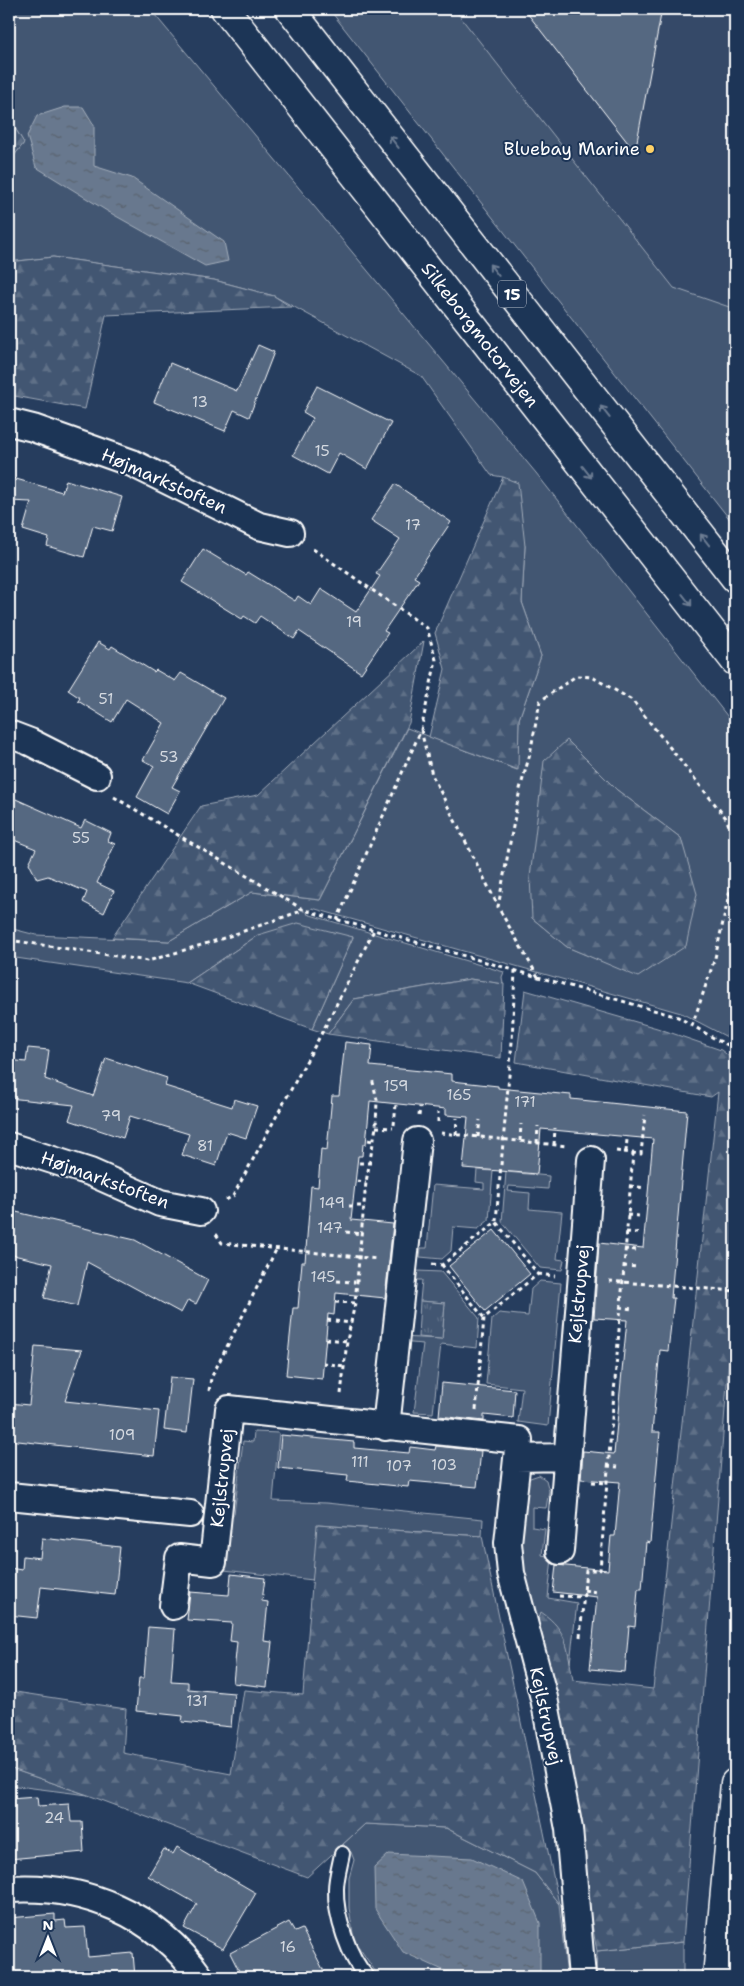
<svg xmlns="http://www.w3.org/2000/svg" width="744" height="1986" font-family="'Shantell Sans',sans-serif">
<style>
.built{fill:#344a68}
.grass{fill:#425672;stroke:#a0aab8;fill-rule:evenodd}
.forest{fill:url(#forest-firs);stroke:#a0aab8}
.park{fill:url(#park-tufts);stroke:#a0aab8}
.water{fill:url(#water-ripples);stroke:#a4aebb}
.building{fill:#556781;stroke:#fff}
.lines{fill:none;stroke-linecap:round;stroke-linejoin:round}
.lane-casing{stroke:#fff;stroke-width:18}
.street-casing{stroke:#fff;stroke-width:30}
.secondary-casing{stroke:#fff;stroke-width:31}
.highway-casing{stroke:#fff;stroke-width:31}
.path{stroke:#fff;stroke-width:3;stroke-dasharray:4 4;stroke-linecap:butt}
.lane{stroke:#1d3557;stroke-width:14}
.street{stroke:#1d3557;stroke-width:26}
.secondary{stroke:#1d3557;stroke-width:28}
.highway{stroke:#1d3557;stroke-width:28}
.oneway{stroke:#6c7c92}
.poi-dot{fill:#ffd166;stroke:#1d3557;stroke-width:2}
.labels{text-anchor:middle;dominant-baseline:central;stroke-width:4;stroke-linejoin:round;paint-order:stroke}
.number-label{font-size:15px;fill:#d4d9e0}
.shield{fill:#1d3557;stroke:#bbc2cd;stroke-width:1}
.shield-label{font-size:16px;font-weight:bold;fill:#fff}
.poi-label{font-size:18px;fill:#fff;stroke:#1d3557;text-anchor:end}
.street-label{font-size:18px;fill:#fff;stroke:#1d3557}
</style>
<defs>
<pattern id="forest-firs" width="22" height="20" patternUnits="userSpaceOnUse" patternTransform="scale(1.25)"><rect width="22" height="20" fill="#425672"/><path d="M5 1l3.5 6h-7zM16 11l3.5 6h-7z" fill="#5e6f87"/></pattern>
<pattern id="park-tufts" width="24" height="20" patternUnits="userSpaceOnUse" patternTransform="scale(1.25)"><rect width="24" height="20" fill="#425672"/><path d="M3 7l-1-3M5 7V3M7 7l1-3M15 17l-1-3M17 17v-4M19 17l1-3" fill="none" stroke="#5e6f87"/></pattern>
<pattern id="water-ripples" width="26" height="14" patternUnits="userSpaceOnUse" patternTransform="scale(1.25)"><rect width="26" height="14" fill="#67788e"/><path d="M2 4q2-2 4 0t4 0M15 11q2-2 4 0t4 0" fill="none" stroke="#5a626d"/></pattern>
</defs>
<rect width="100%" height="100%" fill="#263d5e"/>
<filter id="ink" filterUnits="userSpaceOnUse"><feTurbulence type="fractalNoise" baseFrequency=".02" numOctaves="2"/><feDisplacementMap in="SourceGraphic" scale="10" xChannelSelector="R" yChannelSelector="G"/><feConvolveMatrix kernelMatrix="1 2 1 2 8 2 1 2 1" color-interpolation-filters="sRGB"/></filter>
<g filter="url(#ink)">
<path class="built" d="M454,9H735V309L674,288Z"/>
<path class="grass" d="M9,9H150L536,473L735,726V983L729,1038L681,1013L312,908L307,914L504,972L502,977L503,984L470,979L354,999L328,1034L312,1029L353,937L258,935L187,983L9,957V928L36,935L169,941L252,892L320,900L407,728L517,770L519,719L541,656L522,602L525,546L503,477L491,475L421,376L274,296L214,280L53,257L9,262V162L24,143L9,118ZM567,740L617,790L681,838L638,976L567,947L532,918Z
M329,9H454L674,288L735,309V526Z
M477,1170L493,1171L489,1220L478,1229L453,1227L451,1251L442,1259L420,1257L421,1248H427L433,1185L484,1189V1183L476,1182Z
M506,1172L549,1176L548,1189L509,1186L508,1191L530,1193L529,1209L562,1212L557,1259L564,1260L562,1270L540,1268L502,1222Z
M417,1271L441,1272L479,1318L477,1348L441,1344L433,1413L414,1412L423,1344L400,1342V1337L442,1339L445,1303L420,1301L422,1280H416Z
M540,1281L561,1283L548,1426L518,1422L522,1388L486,1384L492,1319L499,1313L528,1316L531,1289Z
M254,1432L279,1433L273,1501L326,1503L483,1519L482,1536L318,1525L313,1580L224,1570L230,1521L234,1514L243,1441L253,1442Z
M539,1475L546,1480L549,1491L546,1508L532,1507V1527L545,1529L542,1555L552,1557L548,1598L577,1603L570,1663L565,1641L536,1627L516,1554L524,1490L530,1478Z
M9,1768L88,1795L9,1785Z
M365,1824L446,1828L535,1873L559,1904L567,1977H379L354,1940L349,1908V1878L354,1860L351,1852L343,1844Z
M683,1942V1977H596L597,1951Z"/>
<path class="forest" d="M9,118L24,143L9,162Z
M53,257L214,280L274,296L291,307L106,315L85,409L9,395V262Z
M503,477L518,483L525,546L522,602L541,656L519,719L518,770L429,737L445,669L435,633Z
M424,641L409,723L320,900L252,892L169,941L112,938L201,806L258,795Z
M567,740L617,790L681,838L697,894L686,946L638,977L567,947L532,918L530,877L544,761Z
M298,923L353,937L312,1029L187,983L258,935Z
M470,979L504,984L501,1058L328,1034L354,999Z
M525,990L657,1028L721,1050L735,1061V1282L683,1942L597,1951L536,1627L541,1612C569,1631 567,1649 573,1680L653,1689L718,1092L711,1097L516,1062Z
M317,1525L482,1536L559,1904L535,1873L446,1828L365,1824L307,1877L88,1795L9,1768V1691L126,1709L123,1753L231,1774L244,1690L303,1695Z"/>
<path class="park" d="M420,1301L445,1303L442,1339L418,1337Z"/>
<path class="water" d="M65,107H83L94,125V166L132,178L224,242L228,261L205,266L107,211L36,167L27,136L37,116Z
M389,1854L472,1858L523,1882L540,1923V1977H468L445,1971L403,1952L375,1909L374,1868Z"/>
<path class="building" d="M524,9H662L635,152Z
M258,345L274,352L249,417L234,410L225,431L154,402L170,363L237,391Z
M317,386L391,423L367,469L339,453L328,474L293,455L313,418L303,412Z
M9,477L62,492L66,480L122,497L112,531L93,526L84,557L47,546L49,538L23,530L31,502L9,501Z
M395,484L451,522L414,577L419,580L384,631L388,633L361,673L299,631L294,639L260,616L255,623L244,616L242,619L182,582L203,549L246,575L248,572L295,601L298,596L311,605L321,589L356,612L380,576L376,574L400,539L371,520Z
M98,642L110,649L112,646L154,672L156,670L175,681L181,673L224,698L172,787L180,791L167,814L137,797L154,766L143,760L164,723L126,699L112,722L78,701L80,698L68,690Z
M9,796L81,828L85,820L111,833L108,841L115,844L97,883L114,891L104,913L83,902L87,892L48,876L37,879L29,863L36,849L9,838Z
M345,1042L372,1045L370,1066L452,1074V1081L498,1086V1088L571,1095V1099L687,1111L671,1298H674L668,1351L660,1350L652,1432H660L650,1543L646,1542L642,1589H638L635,1627L629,1626L625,1672L590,1669L597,1597L553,1592L556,1565L608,1570L611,1536H615L620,1482L581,1479L583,1451L614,1454L627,1320L594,1318L599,1243L643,1248L653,1139L541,1129L537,1174L463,1168L468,1117L446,1115V1109L370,1101L366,1144H363L362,1156H358L351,1220L393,1224L385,1298L336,1293L334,1315L328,1314L322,1379L286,1375L293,1308H298L302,1262H305L311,1186L318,1187L321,1149L327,1150L332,1096H339Z
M28,1048L49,1050L45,1079L93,1096L106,1058L167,1078L165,1086L232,1107L234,1099L257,1106L246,1138L227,1132L216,1166L182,1155L189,1134L130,1116L123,1138L69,1120L74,1105L9,1098V1060L26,1062Z
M12,1211L135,1240L208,1280L196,1304L188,1300L181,1313L87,1262L77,1306L44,1298L52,1264L9,1254V1224Z
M494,1230L530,1274L485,1311L449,1266Z
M35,1346L82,1350L65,1401L159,1411L154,1456L9,1440V1403L29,1405Z
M170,1377L193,1379L187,1433L164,1430Z
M442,1383L515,1390L513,1418L484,1415V1421L439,1416Z
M281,1435L354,1442V1448L409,1453L410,1447L435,1450L436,1446L481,1451L477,1487L409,1481L408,1487L347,1481L348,1475L278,1468Z
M42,1538L120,1547L115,1595L41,1587L37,1618L9,1615V1568L22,1570L23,1556L40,1558Z
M231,1574L265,1578L262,1601L268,1602L264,1641L272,1642L267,1687L233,1683L237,1642L230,1641L232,1623L187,1620L190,1592L229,1595Z
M148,1627L175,1629L171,1681L188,1682V1689L234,1693L231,1727L182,1722L183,1716L136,1711L139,1678H144Z
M37,1797L38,1806L69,1804L71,1822H82L84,1852L9,1859V1799Z
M177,1847L256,1893L223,1949L184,1928L197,1904L148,1876L164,1849L173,1854Z
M55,1914V1921L65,1920L66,1928L85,1927L88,1957L133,1953L135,1977H9V1937H11L9,1918Z
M289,1922L295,1932L302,1929L327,1977H242L230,1953Z"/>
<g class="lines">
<defs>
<path id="lane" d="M342,1854C340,1865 336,1878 336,1889C335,1916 349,1958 367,1977"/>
<path id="street" d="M9,422L33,428L132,463L259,526L290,533
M9,734L30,742L97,776
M9,1146L90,1172L160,1203L201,1211
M386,1427L417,1141
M517,1458L567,1457
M9,1496L190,1514
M560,1551L591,1160
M173,1606L179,1558L213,1562L229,1409L519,1440L508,1543L511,1573L544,1698L569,1829L582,1977
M9,1889C84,1884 156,1914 200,1977"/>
<path id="secondary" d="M717,1977L735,1783"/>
<path id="highway" d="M225,9L735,661
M290,9L735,578"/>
</defs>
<use href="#lane" class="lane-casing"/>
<use href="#street" class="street-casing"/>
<use href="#secondary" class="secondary-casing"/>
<use href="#highway" class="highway-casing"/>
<path class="path" d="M313,549L427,628L436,660L421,730L337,920
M421,730L432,775L498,906
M114,797L304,910L678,1017L717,1040L735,1048
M9,940L148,961L218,940L304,910
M538,977L498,907L520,789L530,754L540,701L576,676L592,677L632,700L726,818L735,841
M692,1026L715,958L735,868
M419,1116L420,1107
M438,1122V1112
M394,1125L396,1105
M376,1127L393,1128
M441,1133L567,1146
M456,1135L457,1118
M478,1137L480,1120
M368,1140L374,1141
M520,1141L521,1124
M537,1143L538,1126
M554,1145L555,1128
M616,1151L641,1154L645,1115
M626,1152L627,1139
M359,1163H371
M357,1181L366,1182
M630,1186L645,1188
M226,1200L233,1196L325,1027L374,930
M349,1206H364
M627,1215L640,1216
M496,1221L512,1042L515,970
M346,1232L361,1234
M626,1232L638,1233
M216,1234L222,1243L378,1259
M624,1249L637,1250
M432,1264L442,1265L496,1222L538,1274L484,1318L442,1265
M623,1266L637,1267
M538,1274L555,1276
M337,1281L355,1282
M609,1281L735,1291
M335,1302L355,1303
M619,1307L632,1309
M327,1320L351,1323
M326,1339L347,1341
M323,1363L344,1366
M209,1391L211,1378L276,1250
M341,1394L347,1341L355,1303L366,1182L376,1127L377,1100L372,1078
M476,1410L484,1318
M607,1466L618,1467
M592,1482L606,1483
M584,1590L596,1592
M559,1596L583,1597
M580,1637L586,1570H600L633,1153"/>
<use href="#lane" class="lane"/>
<use href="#street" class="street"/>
<use href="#secondary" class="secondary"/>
<use href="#highway" class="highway"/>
</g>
<defs><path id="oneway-shaft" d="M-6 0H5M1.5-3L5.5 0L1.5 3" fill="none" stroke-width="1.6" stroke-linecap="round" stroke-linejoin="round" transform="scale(1.25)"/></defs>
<g class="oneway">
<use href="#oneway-shaft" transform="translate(394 142) rotate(-128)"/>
<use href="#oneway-shaft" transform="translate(494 270) rotate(-128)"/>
<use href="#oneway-shaft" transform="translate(605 412) rotate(-128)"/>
<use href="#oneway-shaft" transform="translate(587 472) rotate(52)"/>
<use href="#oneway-shaft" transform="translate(705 540) rotate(-128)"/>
<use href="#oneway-shaft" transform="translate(687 600) rotate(52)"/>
</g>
</g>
<circle class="poi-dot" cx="650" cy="149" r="5"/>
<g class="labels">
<g class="number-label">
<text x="200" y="402">13</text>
<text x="322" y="451">15</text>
<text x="413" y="525">17</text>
<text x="354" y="622">19</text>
<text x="106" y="699">51</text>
<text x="169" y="757">53</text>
<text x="81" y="838">55</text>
<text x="396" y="1086">159</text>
<text x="459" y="1095">165</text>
<text x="525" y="1102">171</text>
<text x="111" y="1116">79</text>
<text x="205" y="1146">81</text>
<text x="332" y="1203">149</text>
<text x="330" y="1228">147</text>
<text x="323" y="1277">145</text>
<text x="122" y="1435">109</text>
<text x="360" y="1462">111</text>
<text x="444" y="1465">103</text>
<text x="399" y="1466">107</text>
<text x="197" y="1701">131</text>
<text x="54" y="1818">24</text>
<text x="288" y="1947">16</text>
</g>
<rect class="shield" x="498" y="280.5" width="28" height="27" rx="4"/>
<g class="shield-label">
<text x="512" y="294">15</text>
</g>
<g class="poi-label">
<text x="640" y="149">Bluebay Marine</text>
</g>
<g class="street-label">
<text transform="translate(480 335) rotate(52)">Silkeborgmotorvejen</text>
<text transform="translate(164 481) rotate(24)">Højmarkstoften</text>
<text transform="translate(105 1180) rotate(20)">Højmarkstoften</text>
<text transform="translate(579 1294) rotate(-85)">Kejlstrupvej</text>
<text transform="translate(222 1478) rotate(-84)">Kejlstrupvej</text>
<text transform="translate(546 1716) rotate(78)">Kejlstrupvej</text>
</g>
</g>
<rect width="744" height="1986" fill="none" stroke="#1d3557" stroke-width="30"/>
<rect x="15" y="15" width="714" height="1956" fill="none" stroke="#fff" stroke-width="2" filter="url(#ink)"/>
<g transform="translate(48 1938)" stroke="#1d3557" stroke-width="4" paint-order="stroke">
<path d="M0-4L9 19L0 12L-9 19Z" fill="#ffffff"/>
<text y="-8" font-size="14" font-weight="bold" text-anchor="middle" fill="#ffffff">N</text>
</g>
</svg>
